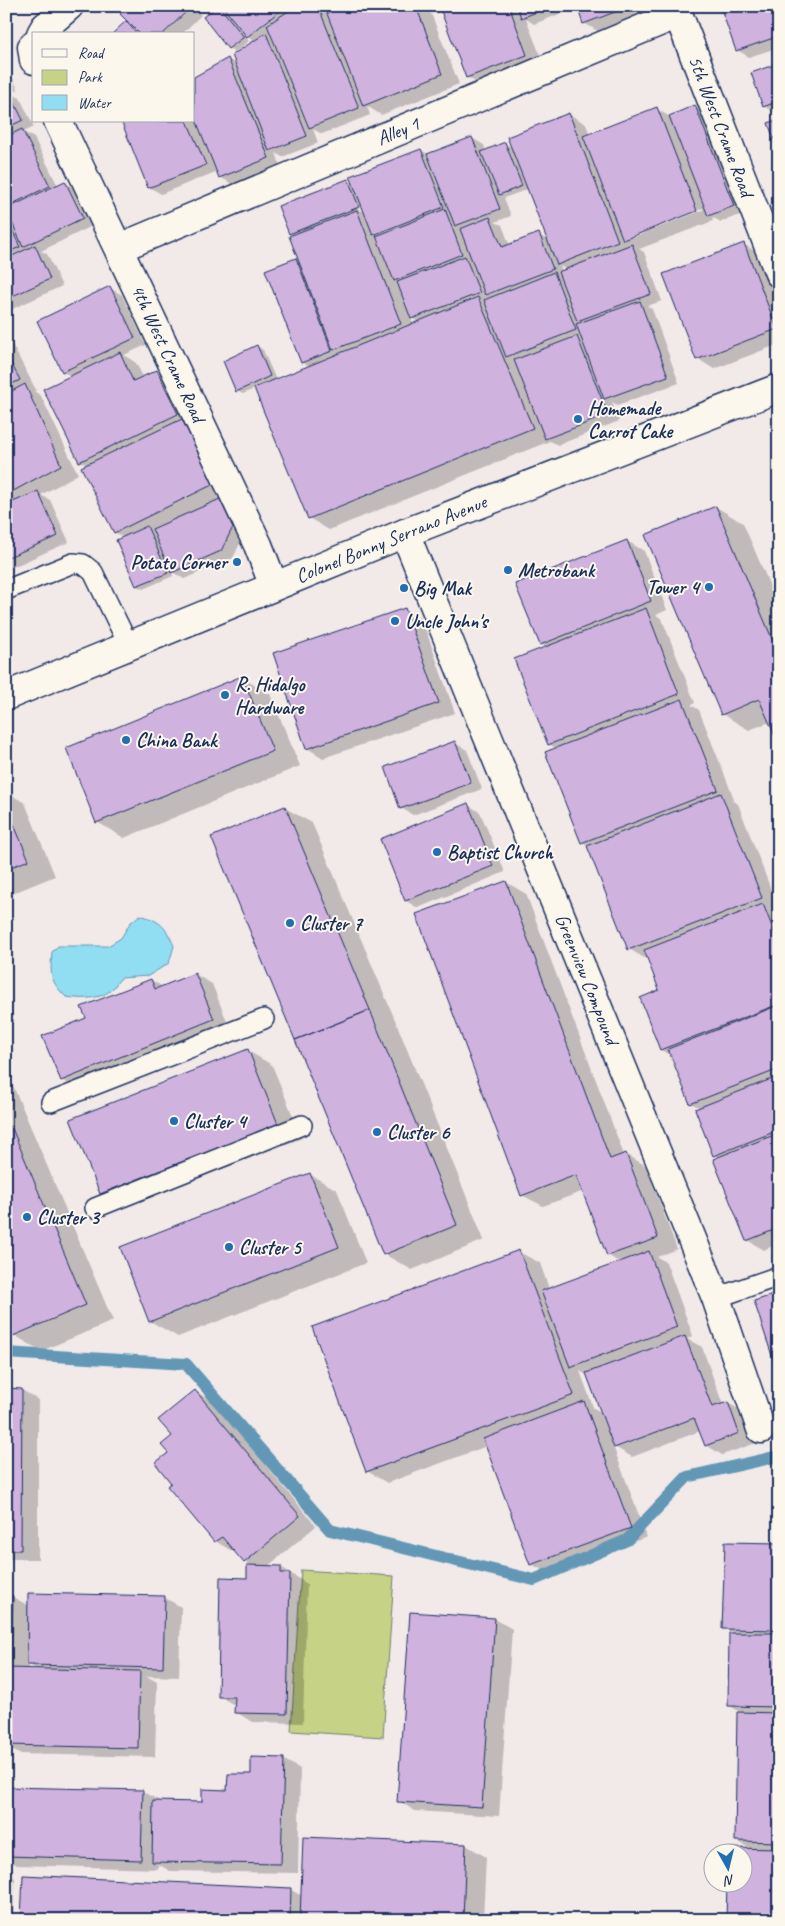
<svg xmlns="http://www.w3.org/2000/svg" width="785" height="1926" font-family="Caveat,sans-serif">
<style>
.green{fill:#c6d285;stroke:#708072}
.water{fill:#91ddf1;stroke:#6297b6}
.shadow{fill:#0003;fill-rule:evenodd}
.lines{fill:none;stroke-linecap:round;stroke-linejoin:round}
.stream{stroke:#6297b6;stroke-width:12}
.building{fill:#d0b2df;stroke:#1b2f5e}
.lane-casing{stroke:#1b2f5e;stroke-width:22}
.street-casing{stroke:#1b2f5e;stroke-width:31}
.secondary-casing{stroke:#1b2f5e;stroke-width:31}
.lane{stroke:#fbf7ec;stroke-width:19}
.street{stroke:#fbf7ec;stroke-width:28}
.secondary{stroke:#fbf7ec;stroke-width:28}
.poi-dot{fill:#1f6fb2;stroke:#fbf7ec;stroke-width:2}
.labels{text-anchor:middle;dominant-baseline:central;stroke-width:4;stroke-linejoin:round;paint-order:stroke}
.street-label{font-size:20px;fill:#1b2f5e;stroke:#fbf7ec}
.poi-label{font-size:20px;font-weight:bold;fill:#1b2f5e;stroke:#fbf7ec;text-anchor:start}
</style>
<rect width="100%" height="100%" fill="#f2e9e9"/>
<filter id="ink" filterUnits="userSpaceOnUse"><feTurbulence type="fractalNoise" baseFrequency=".02" numOctaves="2"/><feDisplacementMap in="SourceGraphic" scale="10" xChannelSelector="R" yChannelSelector="G"/><feConvolveMatrix kernelMatrix="1 2 1 2 8 2 1 2 1" color-interpolation-filters="sRGB"/></filter>
<g filter="url(#ink)">
<path class="green" d="M301,1570L394,1576L383,1737L291,1731Z"/>
<path class="water" d="M140,915C161,921 166,927 174,946L169,963L153,973L148,976L121,978C117,982 114,988 110,991C98,1000 80,999 66,997C50,981 50,975 52,952L58,946H108L121,938L130,923Z"/>
<path class="shadow" d="M130,6H192L201,15L182,34H113L126,23L135,28Z
M224,6H428L459,84L381,115L367,106L370,115L322,134L313,129L318,143L282,157L276,153L280,165L232,184L220,177L218,171L161,194L149,187L127,121H194V79L228,59L236,64L256,41L243,33L249,41L235,52L229,48L205,18L218,7L229,13Z
M440,6H663L601,33L584,23L578,7L534,24L526,19L544,65L484,87L467,77Z
M779,6V47L749,57L737,50Z
M6,62L18,90L8,91L20,98L34,127L24,132L34,138L58,186L65,183L77,189L94,225L41,251L47,254L62,286L8,311L6,310Z
M779,64V112L776,113L764,106Z
M695,107L707,114L745,213L721,222L712,217L713,221L639,249L644,252L662,301L647,306L652,309L679,383L617,405L612,402L619,421L558,445L550,441L329,530L309,518L256,388L243,394L237,391L257,346L263,350L276,380L310,367L302,362L296,260L300,262L294,236L290,233L348,180L354,184L421,150L428,154L472,138L484,145L486,151L505,144L513,148L569,114L586,124L590,135L657,109L670,117ZM528,189L548,240L539,235L510,246L502,225L495,222L511,216L504,198ZM354,203L364,209V212L353,205ZM703,208V210L634,237V234ZM560,266L567,270L563,272ZM411,318L419,322L413,324Z
M743,244L760,254L779,301V344L714,369L698,359Z
M110,288L122,295L146,345L124,355L136,363L143,377L157,371L174,381L230,494L218,500L232,508L244,535L233,558L184,579L172,572L173,576L143,589L137,586L118,541L125,538L114,532L87,465L80,461L71,376L63,372L39,321Z
M6,333L36,390L34,391L41,396L78,474L41,495L50,500L69,542L6,570Z
M716,507L743,523L779,607V742L770,722L749,730L722,714Z
M627,541L644,551L667,610L656,615L662,619L695,703L691,705L699,710L734,799L731,800L738,804L778,908L772,910L779,914V1243L764,1250L747,1240L720,1158L714,1155L700,1108L691,1103L673,1056L661,1050V991L648,958L646,959L629,949L589,846L582,842L557,749L549,744L547,648L541,644Z
M405,609L422,619L455,713L323,758L307,748Z
M242,678L270,694L300,766L124,838L97,822Z
M455,743L467,750L482,789L413,815L401,808Z
M6,792L25,803L55,876L6,896Z
M468,805L480,812L505,872L418,908L406,901Z
M285,808L312,823L398,1027L484,1240L412,1270L384,1254Z
M506,882L526,894L624,1155L626,1154L646,1166L677,1249L657,1257L666,1262L693,1336L687,1339L702,1347L723,1405L728,1403L745,1413L756,1443L722,1455L706,1445L700,1431L632,1457L613,1446L647,1537L548,1573L531,1564L487,1446L387,1483L367,1471L519,1252L540,1263L549,1289L620,1263L608,1255L584,1191L543,1206L522,1195ZM580,1371L588,1376L602,1413L592,1407H593Z
M195,974L212,984L230,1029L79,1090L62,1080L88,1019L151,980L163,987Z
M248,1051L272,1065L302,1138L125,1207L101,1193Z
M6,1069L113,1321L41,1351L14,1335L6,1318Z
M309,1174L337,1190L366,1263L178,1337L150,1321Z
M6,1390H22L38,1400V1559H6Z
M195,1391L212,1401L316,1526L267,1567H281L307,1584L303,1723L252,1722L236,1712V1706L219,1696L248,1579L253,1567L245,1562L234,1549L232,1551L215,1541L169,1486L172,1484L169,1453L174,1436Z
M779,1544V1920H728V1884H742L752,1850L737,1841L743,1714L729,1705L731,1632L724,1628Z
M6,1597H13L29,1606L165,1598L181,1607L179,1677L146,1676L157,1682L155,1757L19,1754L7,1747L6,1748ZM28,1664L38,1670H28Z
M495,1619L512,1629L499,1816L415,1811L399,1801Z
M283,1759L300,1769L298,1873L170,1871L158,1864V1869L17,1865L9,1861V1865H6V1789L143,1792L160,1801L203,1803L229,1791L252,1775Z
M466,1845L486,1857L483,1920H22L291,1890L302,1896Z
M6,1873L15,1878L13,1920H6Z"/>
<g class="lines">
<path class="stream" d="M6,1353L186,1364L330,1530L534,1580L627,1540L687,1477L779,1456"/>
</g>
<path class="building" d="M128,6H188L190,8L163,34H140L120,14Z
M217,6H219L244,37L228,49L203,17Z
M222,6H286L247,37Z
M296,6H318L359,108L309,128L267,25Z
M324,6H416L442,74L363,106Z
M439,6H509L527,55L466,78Z
M517,6H552L521,18Z
M577,6H631L583,24Z
M720,6H779V36L736,51Z
M126,21L137,34H112Z
M266,33L307,136L269,151L232,55Z
M228,58L269,158L219,178L194,115V77Z
M779,63V101L763,107L751,73Z
M6,90H8L23,120L6,128Z
M695,105L734,206L708,216L669,116Z
M657,107L697,211L623,240L583,136Z
M569,113L618,241L557,265L507,137Z
M779,119V152L768,123Z
M125,121H187L206,165L148,188L122,123Z
M22,129L50,186L6,207V137Z
M472,137L500,209L455,226L427,154Z
M505,142L522,186L499,195L481,152Z
M421,149L444,207L373,235L350,176Z
M348,179L359,207L289,234L278,206Z
M65,181L83,218L23,247L6,209Z
M445,209L462,254L394,281L376,236Z
M357,210L401,324L333,350L289,236Z
M6,217L20,247L6,253Z
M490,217L502,247L539,233L553,269L485,295L460,229Z
M744,243L777,329L696,360L663,274Z
M632,244L651,294L577,321L558,272Z
M35,245L50,279L6,299V259Z
M465,256L480,293L411,319L397,282Z
M296,258L332,351L301,363L265,270Z
M554,272L576,330L506,357L484,300Z
M110,286L135,338L62,372L37,321Z
M478,297L533,428L308,519L254,388Z
M640,301L668,376L604,399L576,324Z
M577,336L608,415L545,439L514,360Z
M257,345L270,376L236,392L223,361Z
M120,352L133,381L157,370L178,414L79,462L43,389Z
M6,354L20,380L6,387Z
M25,384L61,465L6,495V394Z
M182,419L214,484L114,533L81,467Z
M38,491L58,536L6,558V505Z
M220,499L233,527L221,551L171,573L152,529Z
M716,506L773,641L779,639V745L759,699L721,715L645,535Z
M147,526L168,573L136,586L116,540Z
M627,540L651,601L540,645L515,584Z
M405,608L439,703L306,749L273,653Z
M646,608L679,694L548,745L514,659Z
M242,676L273,751L96,823L66,748Z
M682,699L718,790L581,843L545,752Z
M455,741L471,783L400,809L385,767Z
M721,793L762,898L628,950L587,846Z
M468,803L493,866L405,901L380,839Z
M6,806L29,860L6,869Z
M285,806L370,1010L295,1040L211,837Z
M506,881L610,1159L626,1153L658,1238L607,1256L576,1175L521,1196L416,914Z
M763,904L779,944V1004L660,1050L640,998L659,990L644,950Z
M195,973L214,1019L61,1081L42,1036L86,1018L81,1007L151,979L155,989Z
M779,1005V1069L690,1104L668,1049Z
M370,1010L457,1225L383,1255L295,1040Z
M248,1049L278,1124L100,1194L70,1119Z
M779,1076V1130L713,1156L695,1109Z
M11,1126L86,1305L13,1336L6,1322V1128Z
M779,1133V1228L746,1241L713,1159Z
M310,1173L339,1247L149,1322L120,1247Z
M519,1250L574,1395L366,1472L312,1327Z
M649,1251L677,1327L570,1367L541,1291Z
M779,1293V1377L754,1301Z
M685,1336L712,1407L728,1402L739,1433L705,1446L694,1418L614,1448L586,1373Z
M6,1388L22,1389L21,1550H6Z
M195,1390L300,1516L244,1563L222,1537L214,1542L167,1486L171,1483L155,1463L168,1453L161,1445L172,1436L158,1420Z
M584,1401L631,1528L530,1565L483,1439Z
M725,1542L779,1543V1630L722,1629Z
M247,1565L281,1566V1573H290L287,1714L234,1713L235,1697H218L220,1577L247,1578Z
M28,1593L165,1596L163,1668L27,1665Z
M6,1595L13,1596L11,1662H6Z
M410,1612L495,1618L482,1807L397,1802Z
M729,1633H779V1707L728,1706Z
M6,1668L140,1671L138,1748L6,1745Z
M737,1712L779,1713V1842L735,1841Z
M251,1757L284,1758L281,1864L152,1862L153,1801L202,1802V1789L227,1790L228,1774H251Z
M6,1787L143,1790L141,1860L6,1856Z
M303,1837L466,1844L463,1920H300Z
M728,1848L779,1849V1920H726L727,1884H742V1854H728Z
M23,1875L291,1888L290,1920H21Z"/>
<g class="lines">
<defs>
<path id="lane" d="M6,590L73,563L83,564L93,572L129,646
M51,1102L264,1019
M95,1208L302,1125
M716,1298L779,1276"/>
<path id="street" d="M675,6L779,273
M41,34L45,27L69,6
M34,45L32,47L34,60
M58,121L258,545L274,586
M119,248L678,14
M405,533L716,1298L761,1429"/>
<path id="secondary" d="M6,696L405,533L779,388"/>
</defs>
<use href="#lane" class="lane-casing"/>
<use href="#street" class="street-casing"/>
<use href="#secondary" class="secondary-casing"/>
<use href="#lane" class="lane"/>
<use href="#street" class="street"/>
<use href="#secondary" class="secondary"/>
</g>
</g>
<g class="poi-dot">
<circle cx="578" cy="419" r="5"/>
<circle cx="237" cy="562" r="5"/>
<circle cx="508" cy="570" r="5"/>
<circle cx="709" cy="587" r="5"/>
<circle cx="404" cy="588" r="5"/>
<circle cx="395" cy="621" r="5"/>
<circle cx="225" cy="695" r="5"/>
<circle cx="126" cy="740" r="5"/>
<circle cx="437" cy="852" r="5"/>
<circle cx="290" cy="923" r="5"/>
<circle cx="174" cy="1121" r="5"/>
<circle cx="377" cy="1132" r="5"/>
<circle cx="27" cy="1217" r="5"/>
<circle cx="229" cy="1247" r="5"/>
</g>
<g class="labels">
<g class="street-label">
<text transform="translate(721 126) rotate(69)">5th West Crame Road</text>
<text transform="translate(398 131) rotate(-23)">Alley 1</text>
<text transform="translate(168 353) rotate(65)">4th West Crame Road</text>
<text transform="translate(391 539) rotate(-22)">Colonel Bonny Serrano Avenue</text>
<text transform="translate(587 979) rotate(68)">Greenview Compound</text>
</g>
<g class="poi-label">
<text x="588" y="408">Homemade<tspan x="588" dy="23">Carrot Cake</tspan></text>
<text x="227" y="562" text-anchor="end">Potato Corner</text>
<text x="518" y="570">Metrobank</text>
<text x="699" y="587" text-anchor="end">Tower 4</text>
<text x="414" y="588">Big Mak</text>
<text x="405" y="621">Uncle John's</text>
<text x="235" y="684">R. Hidalgo<tspan x="235" dy="23">Hardware</tspan></text>
<text x="136" y="740">China Bank</text>
<text x="447" y="852">Baptist Church</text>
<text x="300" y="923">Cluster 7</text>
<text x="184" y="1121">Cluster 4</text>
<text x="387" y="1132">Cluster 6</text>
<text x="37" y="1217">Cluster 3</text>
<text x="239" y="1247">Cluster 5</text>
</g>
</g>
<rect width="785" height="1926" fill="none" stroke="#fbf7ec" stroke-width="25"/>
<rect x="12" y="12" width="760" height="1901" fill="none" stroke="#1b2f5e" stroke-width="2" filter="url(#ink)"/>
<rect x="32" y="32" width="162" height="90" fill="#fbf7ec" stroke="#a1a7b3"/>
<rect x="42" y="49" width="25" height="8" fill="#fbf7ec" stroke="#a1a7b3"/>
<text x="78" y="58" font-size="15" fill="#1b2f5e">Road</text>
<rect x="42" y="70" width="25" height="15" fill="#c6d285" stroke="#a1a7b3"/>
<text x="78" y="82" font-size="15" fill="#1b2f5e">Park</text>
<rect x="42" y="95" width="25" height="15" fill="#91ddf1" stroke="#a1a7b3"/>
<text x="78" y="108" font-size="15" fill="#1b2f5e">Water</text>
<g transform="translate(728 1868) rotate(172)"><circle r="24" fill="#fbf7ec" stroke="#a1a7b3"/>
<path d="M0-4L9 19L0 12L-9 19Z" fill="#1f6fb2"/>
<text y="-8" font-size="14" font-weight="bold" text-anchor="middle" fill="#1b2f5e">N</text>
</g>
</svg>
